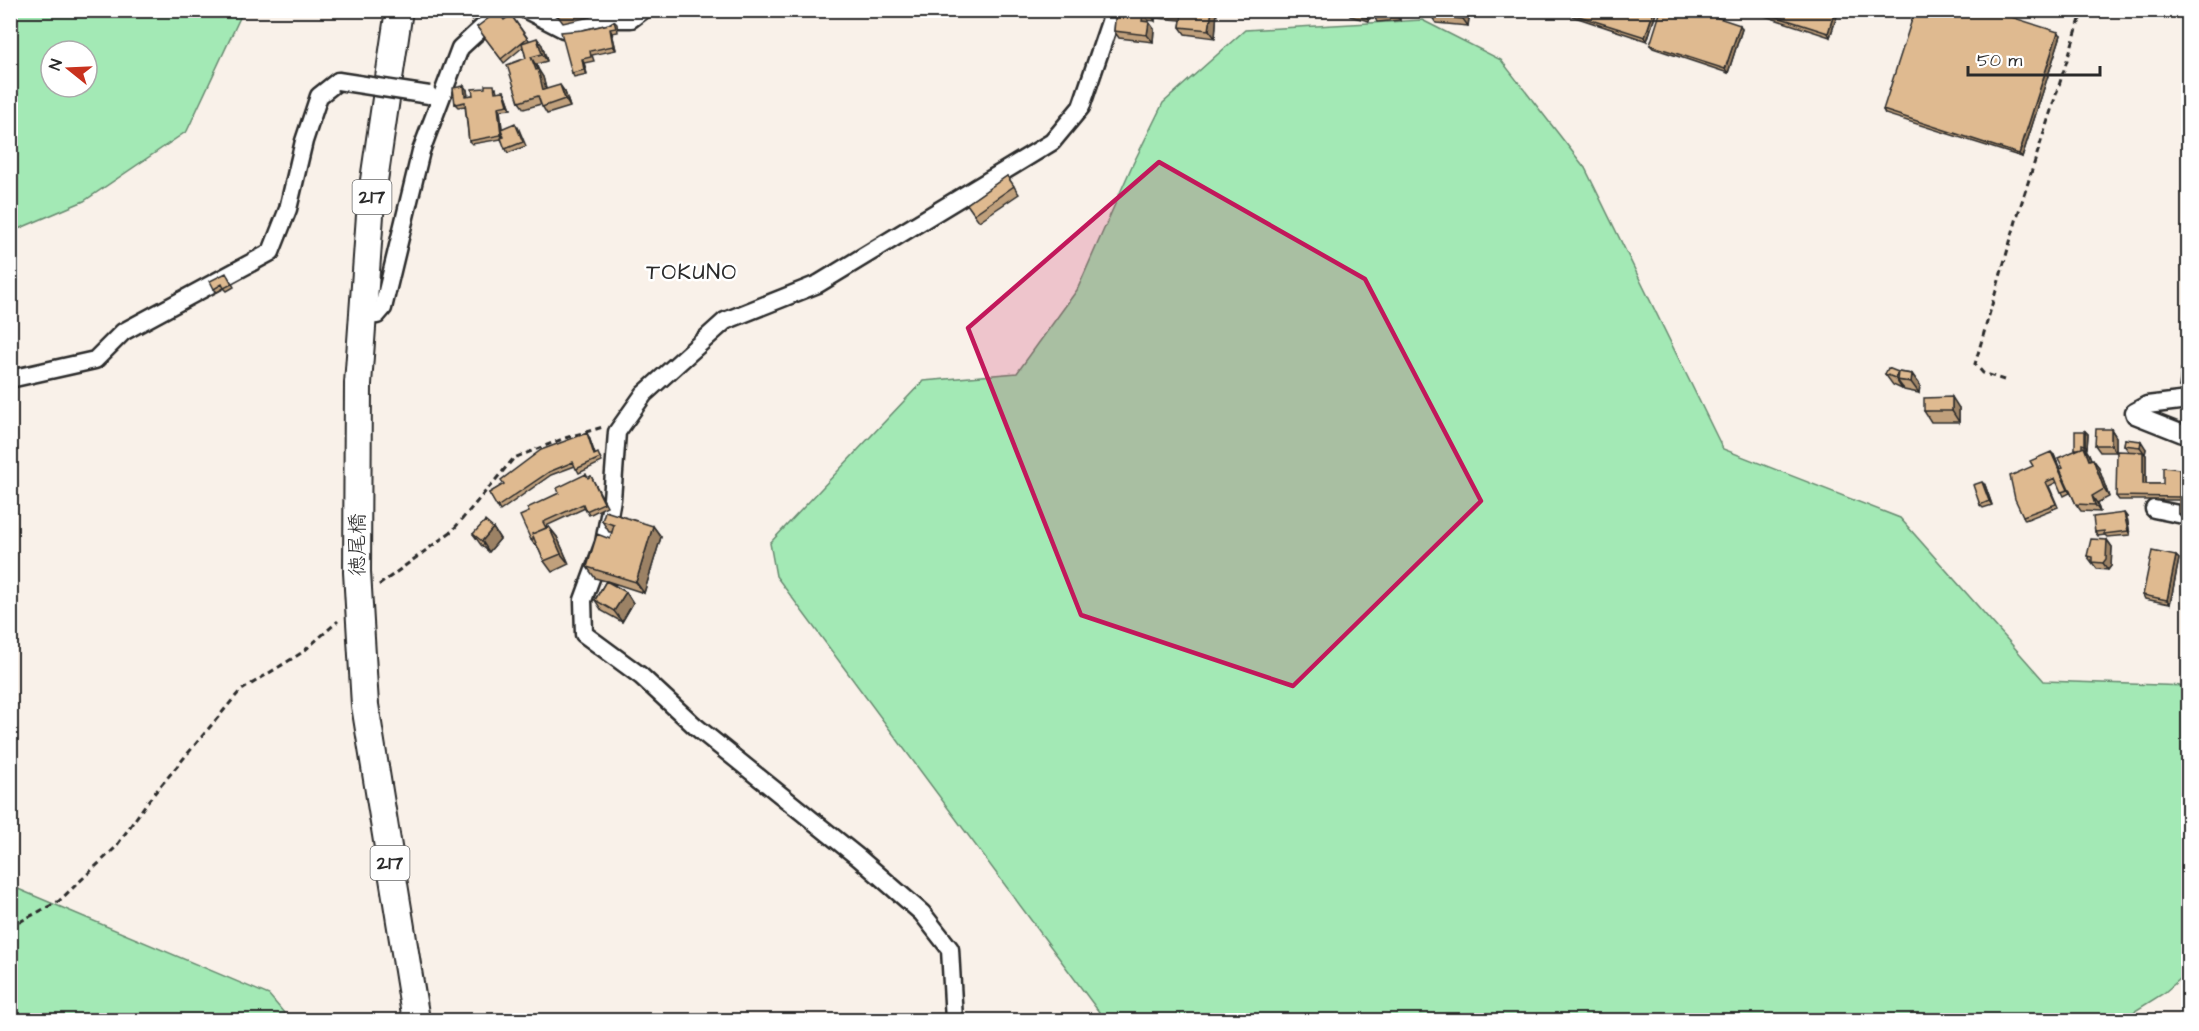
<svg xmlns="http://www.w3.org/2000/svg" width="2199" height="1031" font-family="'Architects Daughter','Klee One',sans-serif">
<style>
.green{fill:#a3e9b5;stroke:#678a70;stroke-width:1.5;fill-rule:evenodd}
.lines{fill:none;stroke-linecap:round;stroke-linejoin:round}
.minor-casing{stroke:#2b2b2b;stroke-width:21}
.highway-casing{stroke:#2b2b2b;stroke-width:30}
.path{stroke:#2b2b2b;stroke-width:3;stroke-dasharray:6 4.5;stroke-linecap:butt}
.minor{stroke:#fff;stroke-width:16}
.highway{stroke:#fff;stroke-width:26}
.minor-bridge-casing{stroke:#2b2b2b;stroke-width:21;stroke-linecap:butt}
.highway-bridge-casing{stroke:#2b2b2b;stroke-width:30;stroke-linecap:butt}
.minor-bridge{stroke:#fff;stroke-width:16}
.highway-bridge{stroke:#fff;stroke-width:26}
.wall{fill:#c0a07c;stroke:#2b2b2b;stroke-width:1.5}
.shaded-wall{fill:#9c8265;stroke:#2b2b2b;stroke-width:1.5}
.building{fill:#dfba90;stroke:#2b2b2b;stroke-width:1.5}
.marked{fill:#c2185b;fill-opacity:0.2;stroke:#c2185b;stroke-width:4.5;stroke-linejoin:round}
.labels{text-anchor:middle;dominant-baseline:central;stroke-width:5;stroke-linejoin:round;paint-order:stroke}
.shield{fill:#fff;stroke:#6b6b6b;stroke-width:1.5}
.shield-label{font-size:20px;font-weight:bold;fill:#2b2b2b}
.street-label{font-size:21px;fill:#2b2b2b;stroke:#fff}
.neighbourhood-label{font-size:22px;letter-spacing:1.5px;fill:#2b2b2b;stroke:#fff}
</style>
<rect width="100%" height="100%" fill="#f9f1e9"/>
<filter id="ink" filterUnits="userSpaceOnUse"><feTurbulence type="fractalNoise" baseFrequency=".0167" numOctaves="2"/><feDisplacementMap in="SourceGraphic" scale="12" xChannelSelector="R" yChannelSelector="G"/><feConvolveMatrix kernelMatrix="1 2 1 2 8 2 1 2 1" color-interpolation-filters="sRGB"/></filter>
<g filter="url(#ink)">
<path class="green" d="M11,10H243V11L187,131L84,201L11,232ZM51,51H87V87H51Z
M1422,20L1501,60L1585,168L1723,449L1900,518L2044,681L2188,686V972L2164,993L2121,1020H1105L776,576L770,543L923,381L1017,373L1077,290L1131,168L1163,103L1245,30Z
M11,886L269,995L290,1020H11Z"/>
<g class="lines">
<defs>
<path id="minor" d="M526,10L563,29L613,19H631L643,10
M363,316L377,315L383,308L421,151L460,48L487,23L507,10
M10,379L95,360L123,332L271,252L288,209L304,141L319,96L338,81
M2188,400L2147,405L2134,412L2135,415L2188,436
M2154,509L2188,516
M954,1020L950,949L922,913L859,858L695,726L641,676L584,634L583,600L604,543L612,499L617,432L644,394L725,321L818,284L1052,142L1081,107L1114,10"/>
<path id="highway" d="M358,384L371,201L399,10
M365,705L416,1020"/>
</defs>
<use href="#minor" class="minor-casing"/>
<use href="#highway" class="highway-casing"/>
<path class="path" d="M2004,380L1983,373L1975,364L2018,214L2083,10
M379,585L452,531L514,458L565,438L603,427
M10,927L59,901L115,848L148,801L240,691L303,652L338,621"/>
<use href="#minor" class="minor"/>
<use href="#highway" class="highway"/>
<defs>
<path id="minor-bridge" d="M338,81L429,95"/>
<path id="highway-bridge" d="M358,384L357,572L365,705"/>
</defs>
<use href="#minor-bridge" class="minor-bridge-casing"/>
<use href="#highway-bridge" class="highway-bridge-casing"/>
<use href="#minor-bridge" class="minor-bridge"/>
<use href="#highway-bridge" class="highway-bridge"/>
</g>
<path class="wall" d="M465,10H484L472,20Z
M555,10H588L590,17L563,23L555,12Z
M1116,10H1217L1215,38L1185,34L1180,27L1181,20L1155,18V21L1148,20V22L1154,29L1153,42L1119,38L1114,31Z
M1372,10L1369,21L1350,16L1347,12Z
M1374,10H1399L1400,20L1377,22L1375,18Z
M1418,10H1470L1468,26L1436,23L1432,17H1421L1418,13Z
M1570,10H1657L1647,41L1572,16L1569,13Z
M1732,10H1749L1748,15Z
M1839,10L1830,37L1765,16L1762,12Z
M511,15L529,40L542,45L547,61L537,64L538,70L543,77L546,89L565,92L570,107L547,114L541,104L524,109L519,102L526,58L523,47L504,63L477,27L504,20Z
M2008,16L2061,35L2022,157L1885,114L1883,110Z
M614,21L617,24L618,32L612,33L616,50L592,55L594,61L584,63L587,74L574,77L572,73L583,30L609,24Z
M1740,25L1742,29L1728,73L1653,48L1650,45Z
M496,88L497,92L504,91L506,95L511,109L500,110L502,129L518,127L526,146L508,153L501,139L472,144L469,141L465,106L458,107L455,104L467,90L468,96L473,95Z
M1007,176L1019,194L979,221L967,204Z
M228,277L234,287L227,291L224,288L217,292L214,289Z
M2188,369V394H2185L2179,387Z
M1898,372L1912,374L1920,385L1919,393L1904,390L1903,388L1902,389L1893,385L1885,374Z
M1959,408V422H1931L1924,411Z
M2111,429L2116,437V452H2100L2095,445Z
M2085,431L2088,434L2087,448H2085L2089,454L2091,459L2098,466L2109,497L2097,503L2100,512L2081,511L2076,504L2061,472L2070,493L2064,496L2057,482L2049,486L2058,507L2025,520L2023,516L2033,466L2054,455L2060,469L2063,468L2076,450L2075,449Z
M589,437L595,454L600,457L602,462L579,473L575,466L551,475L500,511L489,493Z
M2125,439L2146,449L2145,454L2146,455V484H2163L2179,469L2182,473V475H2188V521H2184L2179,514V500H2119L2116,496L2129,452L2124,445Z
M591,476L607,506L589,515L585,508L546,526V528L549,527L557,537L569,564L552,572L544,561L536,543L534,544L531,540L529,512L559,493Z
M1985,485L1992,505L1983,508L1980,505Z
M2124,513L2127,517L2130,535L2107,537L2105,535L2098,536L2095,532Z
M602,521L653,526L661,537L644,593L607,581L626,592L633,603L622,622L602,611L595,600L606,581L595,578L587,567L610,539L612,532H609Z
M493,528L500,539L489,552L481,545L473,534Z
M2107,540L2112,547L2111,566L2108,570L2097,569L2087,556Z
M2176,556L2179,559L2170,604L2145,599L2143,595Z"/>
<path class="shaded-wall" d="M585,10H588L590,17Z
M1150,10L1155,18V21L1150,14Z
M1212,10H1217L1215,38L1209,30Z
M1369,10H1372L1369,21L1367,17Z
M1397,10H1399L1400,20L1397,17Z
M1464,10H1470L1468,26L1463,19Z
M1654,10H1657L1647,41L1645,37Z
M1835,10H1839L1830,37L1828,33Z
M2006,10H2010L2007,18L2005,15Z
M1143,13L1148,20L1147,29L1142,21Z
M1149,22L1154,29L1153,42L1147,35Z
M1740,25L1742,29L1728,73L1725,69Z
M610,29L612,33L616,50L613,46Z
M2058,32L2061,35L2022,157L2019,154Z
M537,38L542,45L547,61L542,54Z
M531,57L543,77L548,97L543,90Z
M582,59L584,63L587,74L584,70Z
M560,85L565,92L570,107L565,99Z
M464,86L467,90L468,100L465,96Z
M504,91L506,95L511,109L508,105Z
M498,107L500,110L503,139L501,135Z
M1898,372L1904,381L1897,380L1903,388L1902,389L1895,378Z
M1912,374L1920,385L1919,393L1911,382Z
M1952,397L1959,408V422L1952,411Z
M2111,429L2116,437V452L2111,445Z
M2085,431L2088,434L2087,448L2085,445Z
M587,433L589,437L596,459L594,455Z
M2141,441L2146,449L2145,454L2140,447Z
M2084,447L2089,454L2094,467L2089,460Z
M2051,452L2054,455L2070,493L2068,490Z
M2143,452L2146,455V487L2143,484Z
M2093,459L2098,466L2109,497L2104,489Z
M1982,482L1985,485L1992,505L1989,501Z
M2092,496L2097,503L2100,512L2095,505Z
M2124,513L2127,517L2130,535L2128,531Z
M653,526L661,537L644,593L636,582Z
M549,527L557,537L569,564L561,554Z
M493,528L500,539L489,552L482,541Z
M2107,540L2112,547L2111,566L2108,570L2103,563Z
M2176,556L2179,559L2170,604L2167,600Z
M626,592L633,603L622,622L614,611Z"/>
<path class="building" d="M555,10H581L558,15L555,12Z
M1116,10H1150V14L1143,13L1142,21L1149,22L1147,35L1114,31Z
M1152,10H1212L1209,30L1180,27L1182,14Z
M1348,10H1369L1367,17L1347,12Z
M1374,10H1397V17L1375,18Z
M1418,10H1431V13H1418Z
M1432,10H1464L1463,19L1431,16Z
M1570,10H1654L1645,37L1569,13Z
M1661,10H1695L1740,25L1725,69L1650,45Z
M1763,10H1835L1828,33L1762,12Z
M1915,10H2006L2005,15L2058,32L2019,154L1883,110Z
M498,11L504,20L511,15L527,38L501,59L477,27Z
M614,21L616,28L610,29L613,46L590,51L591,57L582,59L584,70L572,73L561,32L583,30L609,24Z
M537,38L542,54L531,57L536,70L538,69L543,90L560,85L565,99L542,107L538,96L519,102L507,65L526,58L522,43Z
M485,85H494L495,92L504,91L508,105L498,107L501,135L469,141L465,102L455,104L453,88L464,86L465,96L473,95L472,89L485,88Z
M515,123L523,142L505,149L501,138L504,137L501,129Z
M1007,176L1014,186L974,214L967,204Z
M226,273L232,284L224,288L222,284L214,289L210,281Z
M1888,368L1898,372L1895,378L1885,374Z
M2181,369H2188V387H2179Z
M1898,372L1912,374L1911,382L1897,380Z
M1952,397V411H1924V398Z
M2096,429H2111V445H2095Z
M2075,431H2085V445L2082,444V448L2078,449H2075Z
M587,433L594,455L598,453L600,458L576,469L573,462L549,472L497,507L489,493L504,484L501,480L541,450Z
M2125,439L2141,441L2140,447L2124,445Z
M2084,447L2089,460L2093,459L2104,489L2092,496L2095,505L2076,504L2060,469L2063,468L2058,458Z
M2117,451L2143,452V484H2163V467L2179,469V497L2116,496Z
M2051,452L2068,490L2061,492L2055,478L2046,482L2056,504L2023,516L2015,499L2010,476L2033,466L2030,461Z
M586,474L588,478L591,476L604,503L586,511L583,504L543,522L546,528L532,534L534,538L531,540L520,516L529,512L527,508L559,493L557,488Z
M2179,475H2188V514H2179Z
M1982,482L1989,501L1980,505L1973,485Z
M605,511L653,526L636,582L587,567L597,534L610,539L614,525L602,521Z
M2124,513L2128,531L2104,534V531L2095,532L2093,517Z
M485,521L493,528L482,541L473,534Z
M549,527L561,554L544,561L532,534Z
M2091,539L2107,540L2106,559L2103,563L2092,562V557L2087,556Z
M2152,551L2176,556L2167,600L2143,595Z
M606,581L626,592L614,611L595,600Z"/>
</g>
<path class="marked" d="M1159,162L1365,279L1481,501L1293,686L1081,615L968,328Z"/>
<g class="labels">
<g class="shield">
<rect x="352.5" y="180" width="39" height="34" rx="4.5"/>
<rect x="370.5" y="846" width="39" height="34" rx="4.5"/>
</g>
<g class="shield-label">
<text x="372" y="197">217</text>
<text x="390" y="863">217</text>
</g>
<g class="street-label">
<text transform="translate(357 545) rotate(-90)">徳尾橋</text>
</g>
<g class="neighbourhood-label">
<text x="692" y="272">TOKUNO</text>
</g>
</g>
<rect width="2199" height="1031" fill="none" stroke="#fff" stroke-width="36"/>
<rect x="18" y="18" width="2163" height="995" fill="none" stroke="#2b2b2b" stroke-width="2" filter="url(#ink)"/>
<g transform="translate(69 69) rotate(288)"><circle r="28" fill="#ffffff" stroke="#aaaaaa" stroke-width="1.5"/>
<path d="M0-4.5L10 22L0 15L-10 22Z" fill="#c8321e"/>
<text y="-9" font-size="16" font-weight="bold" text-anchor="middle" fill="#2b2b2b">N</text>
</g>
<path d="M1968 66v9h132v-9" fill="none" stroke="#2b2b2b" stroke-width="3"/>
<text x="1977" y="66" font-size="18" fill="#2b2b2b" stroke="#ffffff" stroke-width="4.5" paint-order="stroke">50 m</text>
</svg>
